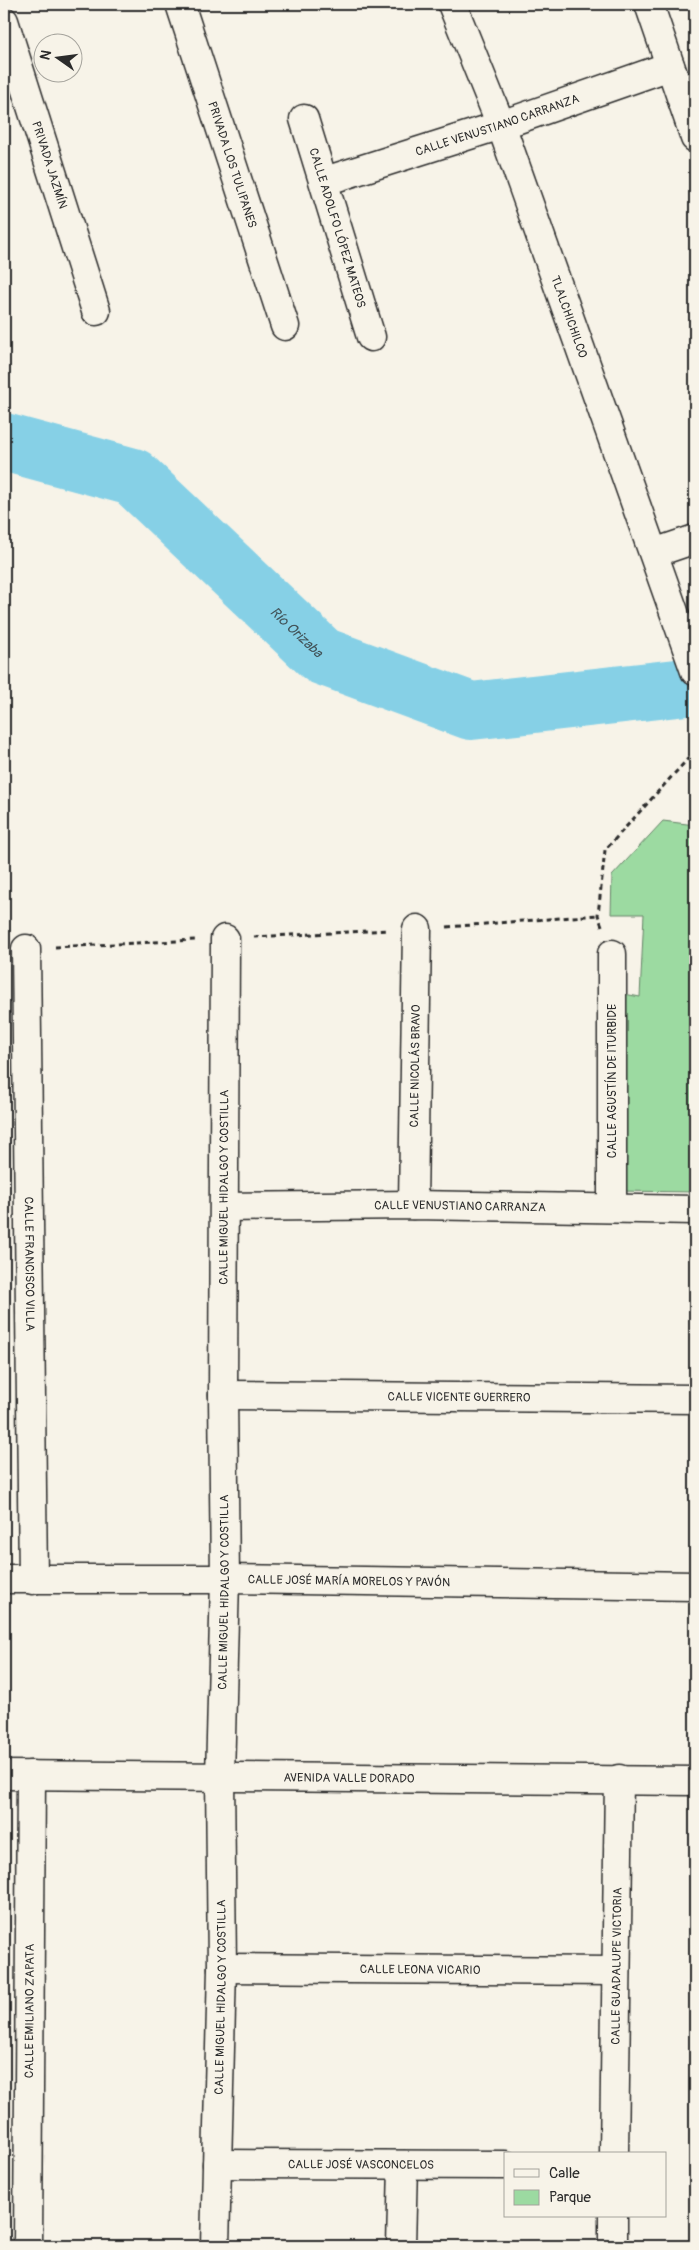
<svg xmlns="http://www.w3.org/2000/svg" width="699" height="2250" font-family="Pangolin,sans-serif">
<style>
.green{fill:#9cdaa1;stroke:#648266}
.lines{fill:none;stroke-linecap:round;stroke-linejoin:round}
.river{stroke:#86d0e6;stroke-width:58}
.minor-casing{stroke:#2b2b2b;stroke-width:31}
.path{stroke:#2b2b2b;stroke-width:3;stroke-dasharray:5 4;stroke-linecap:butt}
.minor{stroke:#f7f3e8;stroke-width:28}
.labels{text-anchor:middle;dominant-baseline:central;stroke-width:5;stroke-linejoin:round;paint-order:stroke}
.street-label{font-size:12px;fill:#2b2b2b;stroke:#f7f3e8}
.water-label{font-size:14px;font-style:italic;fill:#42545a;stroke:#f7f3e8}
</style>
<rect width="100%" height="100%" fill="#f7f3e8"/>
<filter id="ink" filterUnits="userSpaceOnUse"><feTurbulence type="fractalNoise" baseFrequency=".02" numOctaves="2"/><feDisplacementMap in="SourceGraphic" scale="10" xChannelSelector="R" yChannelSelector="G"/><feConvolveMatrix kernelMatrix="1 2 1 2 8 2 1 2 1" color-interpolation-filters="sRGB"/></filter>
<g filter="url(#ink)">
<path class="green" d="M663,821L695,825V1192L614,1191L619,993L640,997L644,914H611L612,876Z"/>
<g class="lines">
<path class="river" id="s1" d="M4,442L133,477L322,656L471,711L695,686"/>
<defs>
<g id="minor">
<path id="s2" d="M180,4L285,326"/>
<path id="s3" d="M452,4L501,125L695,671"/>
<path d="M649,4L695,138"/>
<path id="s4" d="M4,21L96,311"/>
<path id="s5" d="M304,119L371,337"/>
<path id="s6" d="M325,181L501,125L670,66"/>
<path d="M654,553L695,539"/>
<path id="s7" d="M26,949L33,1580"/>
<path id="s8" d="M413,1205L417,929"/>
<path id="s9" d="M225,1207L413,1205L695,1210"/>
<path d="M612,1207V954"/>
<path id="s10" d="M223,1395L695,1399"/>
<path id="s11" d="M4,1579H225L695,1586"/>
<path id="s12" d="M4,1775L695,1781"/>
<path id="s13" d="M222,1968L616,1971"/>
<path id="s14" d="M614,2154L619,1779"/>
<path id="s15" d="M217,2164L505,2165"/>
<path id="s16" d="M28,2246L31,1775"/>
<path id="s17" d="M215,2246L222,1968L220,1777L225,1579L223,1395L225,939"/>
<path d="M401,2246L403,2165"/>
<path d="M613,2246V2216"/>
</g>
</defs>
<use href="#minor" class="minor-casing"/>
<path class="path" d="M602,926L598,915L605,850L695,751
M447,927L598,915
M254,937L388,930
M55,947L196,940"/>
<use href="#minor" class="minor"/>
</g>
</g>
<g class="labels">
<g class="street-label">
<text stroke="none"><textPath href="#s6" startOffset="181">CALLE VENUSTIANO CARRANZA</textPath></text>
<text stroke="none"><textPath href="#s2" startOffset="169">PRIVADA LOS TULIPANES</textPath></text>
<text stroke="none"><textPath href="#s4" startOffset="151">PRIVADA JAZMÍN</textPath></text>
<text stroke="none"><textPath href="#s5" startOffset="114">CALLE ADOLFO LÓPEZ MATEOS</textPath></text>
<text stroke="none"><textPath href="#s3" startOffset="334">TLALCHICHILCO</textPath></text>
<text stroke="none"><textPath href="#s8" startOffset="139">CALLE NICOLÁS BRAVO</textPath></text>
<text transform="translate(612 1081) rotate(-90)">CALLE AGUSTÍN DE ITURBIDE</text>
<text stroke="none"><textPath href="#s17" startOffset="1059">CALLE MIGUEL HIDALGO Y COSTILLA</textPath></text>
<text stroke="none"><textPath href="#s9" startOffset="235">CALLE VENUSTIANO CARRANZA</textPath></text>
<text stroke="none"><textPath href="#s7" startOffset="315">CALLE FRANCISCO VILLA</textPath></text>
<text stroke="none"><textPath href="#s10" startOffset="236">CALLE VICENTE GUERRERO</textPath></text>
<text stroke="none"><textPath href="#s11" startOffset="345">CALLE JOSÉ MARÍA MORELOS Y PAVÓN</textPath></text>
<text stroke="none"><textPath href="#s17" startOffset="654">CALLE MIGUEL HIDALGO Y COSTILLA</textPath></text>
<text stroke="none"><textPath href="#s12" startOffset="345">AVENIDA VALLE DORADO</textPath></text>
<text stroke="none"><textPath href="#s14" startOffset="188">CALLE GUADALUPE VICTORIA</textPath></text>
<text stroke="none"><textPath href="#s13" startOffset="198">CALLE LEONA VICARIO</textPath></text>
<text stroke="none"><textPath href="#s17" startOffset="249">CALLE MIGUEL HIDALGO Y COSTILLA</textPath></text>
<text stroke="none"><textPath href="#s16" startOffset="235">CALLE EMILIANO ZAPATA</textPath></text>
<text stroke="none"><textPath href="#s15" startOffset="144">CALLE JOSÉ VASCONCELOS</textPath></text>
</g>
<g class="water-label">
<text stroke="none"><textPath href="#s1" startOffset="359">Río Orizaba</textPath></text>
</g>
</g>
<rect width="699" height="2250" fill="none" stroke="#f7f3e8" stroke-width="20"/>
<rect x="10" y="10" width="679" height="2230" fill="none" stroke="#2b2b2b" stroke-width="2" filter="url(#ink)"/>
<rect x="504" y="2152" width="162" height="65" fill="#f7f3e8" stroke="#a5a39c"/>
<rect x="514" y="2169" width="25" height="8" fill="#f7f3e8" stroke="#a5a39c"/>
<text x="549" y="2178" font-size="15" fill="#2b2b2b">Calle</text>
<rect x="514" y="2190" width="25" height="15" fill="#9cdaa1" stroke="#a5a39c"/>
<text x="549" y="2202" font-size="15" fill="#2b2b2b">Parque</text>
<g transform="translate(58 58) rotate(284)"><circle r="24" fill="#f7f3e8" stroke="#a5a39c"/>
<path d="M0-4L9 19L0 12L-9 19Z" fill="#2b2b2b"/>
<text y="-8" font-size="14" font-weight="bold" text-anchor="middle" fill="#2b2b2b">N</text>
</g>
</svg>
